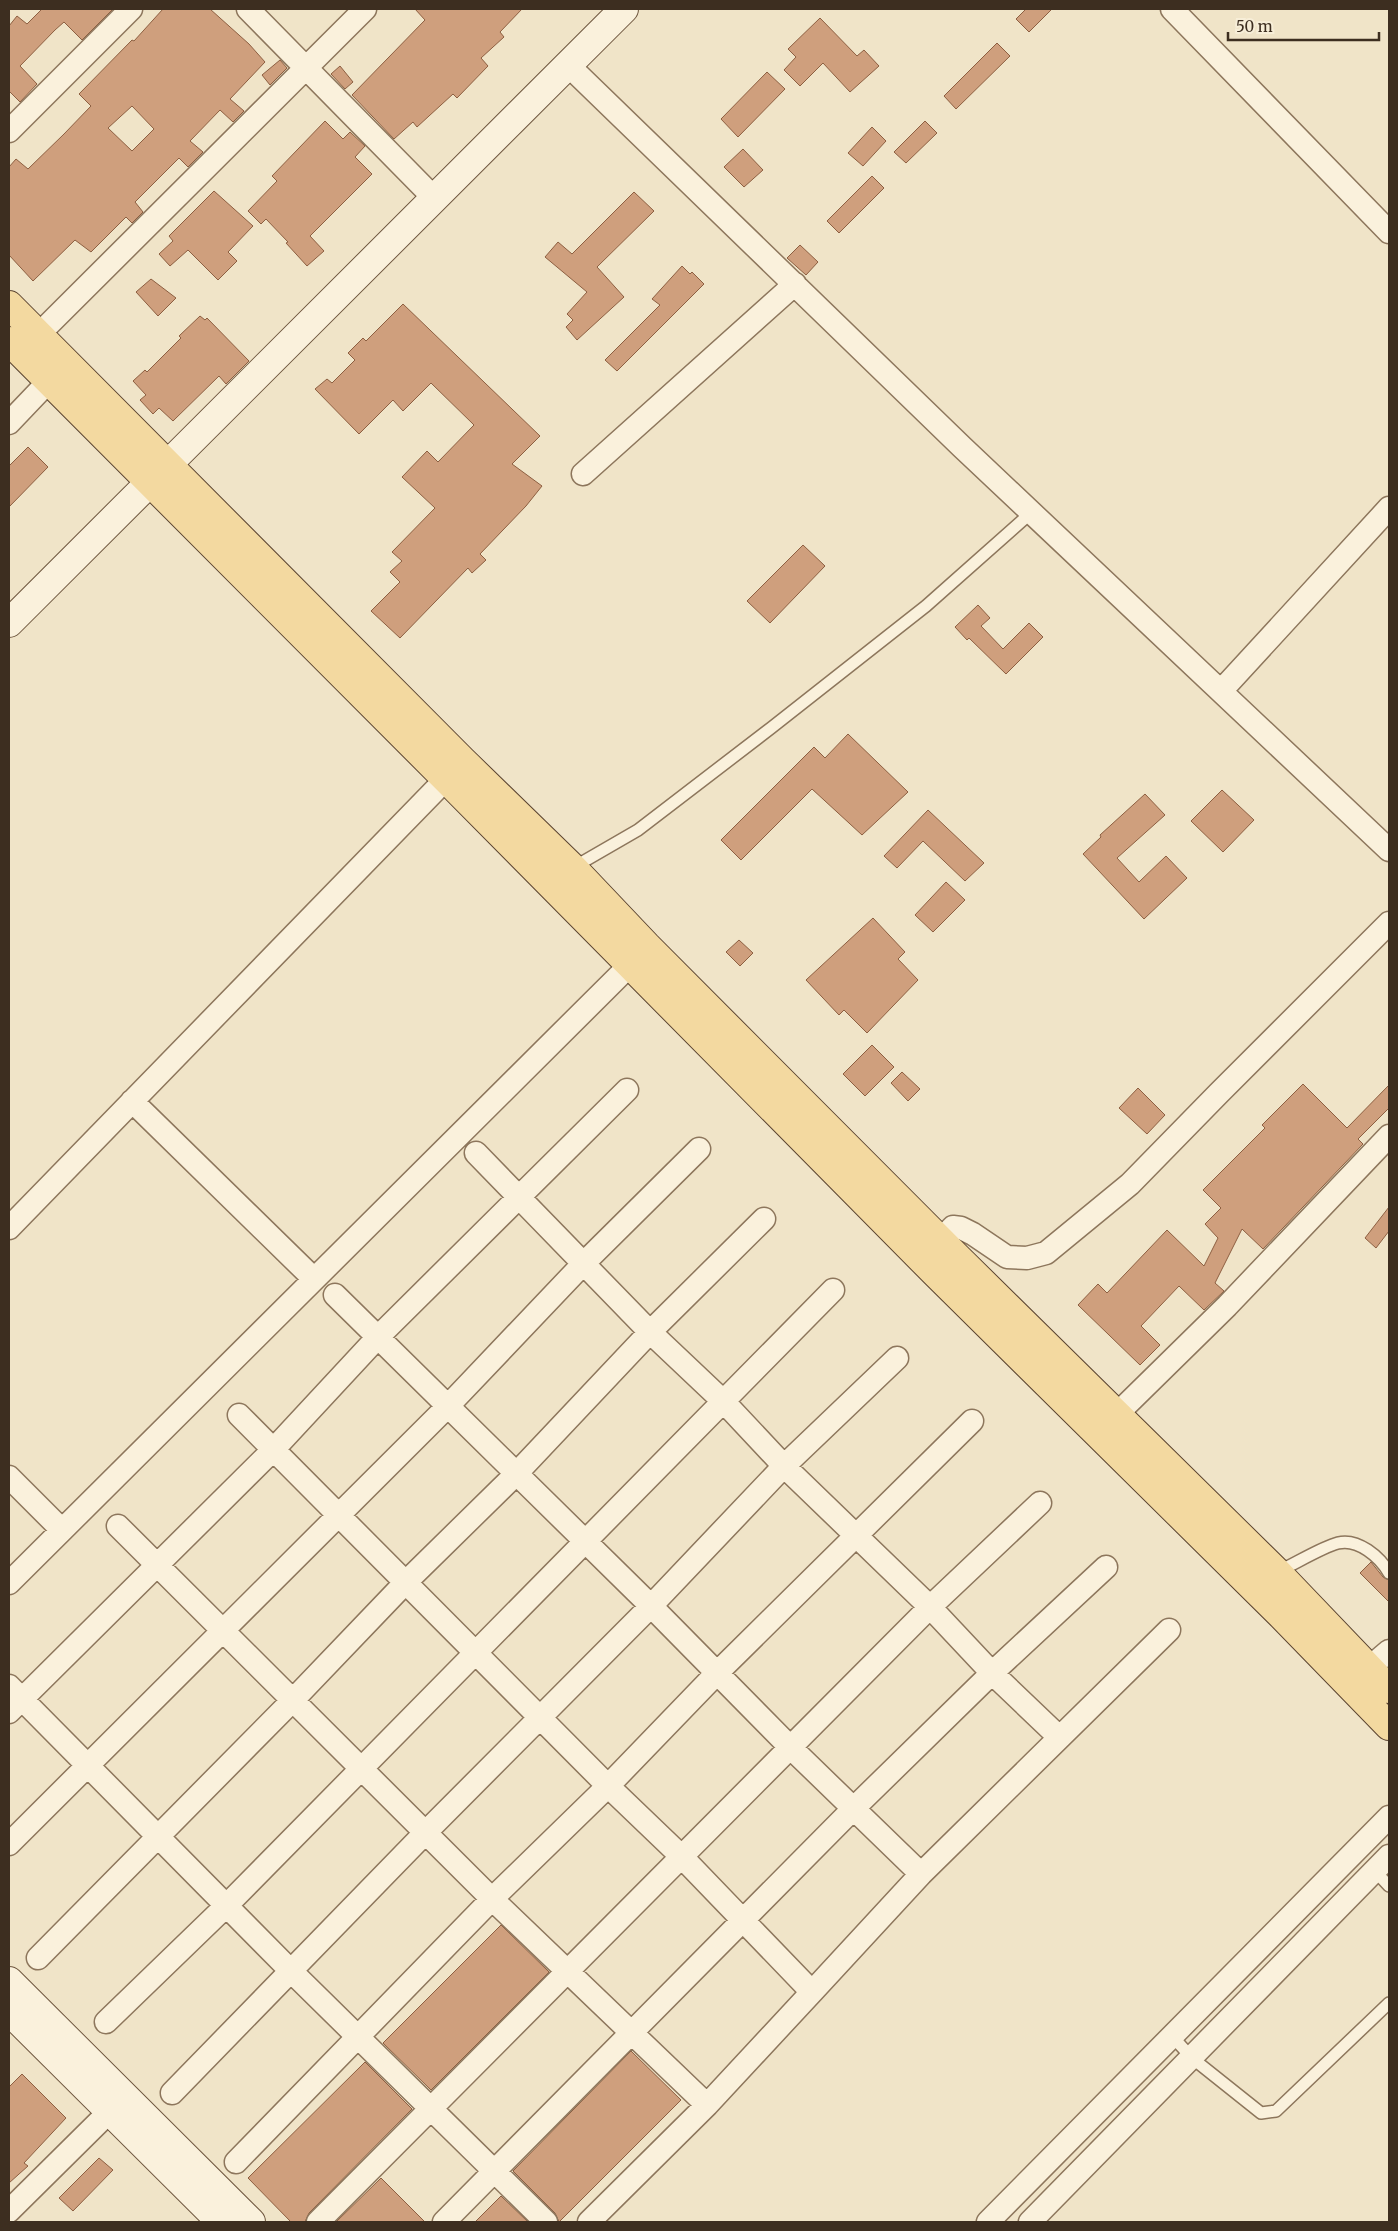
<svg xmlns="http://www.w3.org/2000/svg" width="1398" height="2231" font-family="Merriweather,serif">
<style>
.building{fill:#cf9f7d;stroke:#8d5f41;fill-rule:evenodd}
.lines{fill:none;stroke-linecap:round;stroke-linejoin:round}
.lane-casing{stroke:#8d765c;stroke-width:14}
.street-casing{stroke:#8d765c;stroke-width:25}
.secondary-casing{stroke:#6f573f;stroke-width:30}
.primary-casing{stroke:#5b4430;stroke-width:30}
.lane{stroke:#faf1dc;stroke-width:11}
.street{stroke:#faf1dc;stroke-width:22}
.secondary{stroke:#faf1dc;stroke-width:28}
.primary{stroke:#f3d9a0;stroke-width:28}
</style>
<rect width="100%" height="100%" fill="#f0e4c8"/>
<path class="building" d="M42,9H113L82,40L64,22L55,30L20,66L37,84L20,102L9,91V26L17,16L27,24Z
M163,9H210L249,44L265,62L230,99L244,111L233,122L220,110L190,141L203,152L188,167L179,158L135,202L143,212L132,223L126,217L91,252L75,240L33,281L9,255V167L16,159L28,169L64,134L91,106L79,94L132,40L134,41ZM132,106L154,129L132,151L108,128Z
M415,9H522L500,32L504,37L481,58L488,66L457,98L453,94L417,127L413,122L394,139L352,95L425,20Z
M1026,9H1052L1029,32L1016,19Z
M820,18L857,56L864,50L879,66L850,92L823,63L800,86L784,70L796,57L788,49Z
M997,43L1010,56L956,109L944,96Z
M280,60L287,68L270,85L262,75Z
M340,66L353,82L345,89L331,74Z
M767,72L785,89L738,137L721,119Z
M325,121L343,139L350,132L365,146L355,157L372,174L310,236L324,251L307,266L286,243L288,242L266,219L261,224L248,211L277,181L272,176Z
M925,121L937,133L906,163L894,152Z
M872,127L886,141L863,166L848,153Z
M743,149L763,170L744,187L724,167Z
M872,176L884,188L839,233L827,221Z
M214,191L253,226L228,252L237,261L218,280L188,250L170,266L159,254L173,241L169,236Z
M634,192L654,211L597,267L624,297L577,340L566,327L573,320L567,314L587,292L545,257L558,242L572,254Z
M800,245L818,262L806,275L787,258Z
M682,266L690,274L692,272L704,284L617,371L605,360L660,305L652,299Z
M151,279L176,298L158,316L136,292Z
M403,304L540,436L512,464L542,486L526,506L480,554L486,560L472,573L468,568L400,638L371,611L400,582L390,572L402,561L392,552L435,508L402,477L427,451L438,462L474,425L431,383L403,411L393,400L359,434L315,389L327,379L332,383L355,360L348,353L363,338L366,341Z
M200,316L205,320L207,318L249,361L226,384L219,376L173,421L159,408L153,414L140,400L146,395L133,381L145,370L147,372L181,338L179,336Z
M28,447L48,467L9,507V466Z
M803,545L825,566L770,623L747,601Z
M978,605L990,618L981,626L1003,649L1029,623L1043,637L1006,674L969,638L967,640L955,627Z
M848,734L908,792L862,835L812,789L741,860L721,840L814,747L825,758Z
M1222,790L1254,820L1223,852L1191,821Z
M1145,794L1165,815L1117,858L1139,882L1166,856L1187,878L1144,919L1083,854L1101,837L1100,835Z
M928,810L984,863L965,881L923,841L897,868L884,856Z
M946,882L965,900L933,932L915,915Z
M873,918L905,952L898,959L918,980L867,1033L844,1010L839,1015L806,980Z
M739,940L753,953L740,966L726,952Z
M872,1045L894,1067L865,1096L843,1074Z
M902,1072L920,1089L908,1101L891,1083Z
M1303,1084L1347,1128L1389,1085V1108L1358,1139L1363,1144L1263,1249L1242,1229L1215,1283L1224,1291L1204,1310L1179,1286L1141,1326L1160,1345L1140,1365L1078,1305L1098,1284L1107,1293L1167,1230L1204,1266L1218,1238L1205,1224L1221,1208L1203,1190L1265,1128L1262,1125Z
M1138,1088L1165,1115L1147,1134L1119,1108Z
M1389,1207V1231L1376,1248L1365,1238Z
M1371,1562L1383,1577L1389,1580V1602L1360,1573Z
M501,1925L549,1972L431,2090L383,2043Z
M631,2051L681,2100L559,2222L555,2213L513,2171Z
M365,2062L412,2109L309,2213L305,2222H291L248,2178Z
M22,2074L66,2118L24,2163L28,2166L9,2183V2087Z
M99,2158L113,2170L73,2211L59,2198Z
M381,2178L425,2222H336Z
M501,2196L528,2222H475Z"/>
<g class="lines">
<defs>
<path id="lane" d="M574,867L638,830L771,728L926,606L1032,512
M1277,1572C1293,1565 1322,1547 1338,1543C1358,1538 1380,1557 1389,1573
M1375,1871L1389,1886
M1172,2036L1192,2058L1261,2113L1276,2111L1389,2003"/>
<path id="street" d="M248,9L435,199
M1172,9L1389,232
M568,65L962,447L1389,850
M9,131L131,9
M38,335L365,9
M9,423L49,381
M583,474L795,284
M1221,691L1389,508
M132,1101L314,1279
M476,1153L650,1332L724,1402L784,1466L930,1607L992,1673L1059,1737
M9,1228L446,779
M928,1252L953,1227L961,1228L973,1234L1007,1257L1027,1258L1046,1253L1130,1184L1219,1093L1389,923
M335,1295L651,1606L790,1747L921,1874
M1117,1414L1227,1306L1389,1136
M239,1415L608,1786L681,1856L812,1992L707,2105L589,2222
M9,1477L62,1530
M118,1526L492,1899L707,2105
M9,1583L630,965
M1369,1668L1389,1651
M9,1686L291,1971L546,2222
M9,1712L273,1450L377,1338L627,1090
M9,1844L447,1407L583,1264L699,1149
M38,1958L293,1700L405,1583L516,1474L650,1332L764,1219
M812,1992L921,1874L1169,1630
M106,2022L227,1905L833,1290
M172,2093L426,1832L651,1606L784,1466L897,1358
M236,2162L492,1899L608,1786L717,1673L972,1421
M9,2211L110,2111
M318,2222L930,1607L1040,1503
M444,2222L853,1809L992,1673L1106,1567
M988,2222L1389,1817
M1030,2222L1389,1856"/>
<path id="secondary" d="M9,623L624,9
M9,1981L251,2222
M9,2011L221,2222"/>
<path id="primary" d="M9,305L462,760L573,868L647,946L955,1255L1277,1572L1389,1689
M9,341L446,779L936,1274L1282,1616L1389,1726"/>
</defs>
<use href="#lane" class="lane-casing"/>
<use href="#street" class="street-casing"/>
<use href="#secondary" class="secondary-casing"/>
<use href="#primary" class="primary-casing"/>
<use href="#lane" class="lane"/>
<use href="#street" class="street"/>
<use href="#secondary" class="secondary"/>
<use href="#primary" class="primary"/>
</g>
<rect width="1398" height="2231" fill="none" stroke="#3d2e20" stroke-width="20"/>
<path d="M1228 32v8h151v-8" fill="none" stroke="#3d2e20" stroke-width="2.5"/>
<text x="1236" y="32" font-size="15" fill="#3d2e20" stroke="#f7eed8" stroke-width="4" paint-order="stroke">50 m</text>
</svg>
